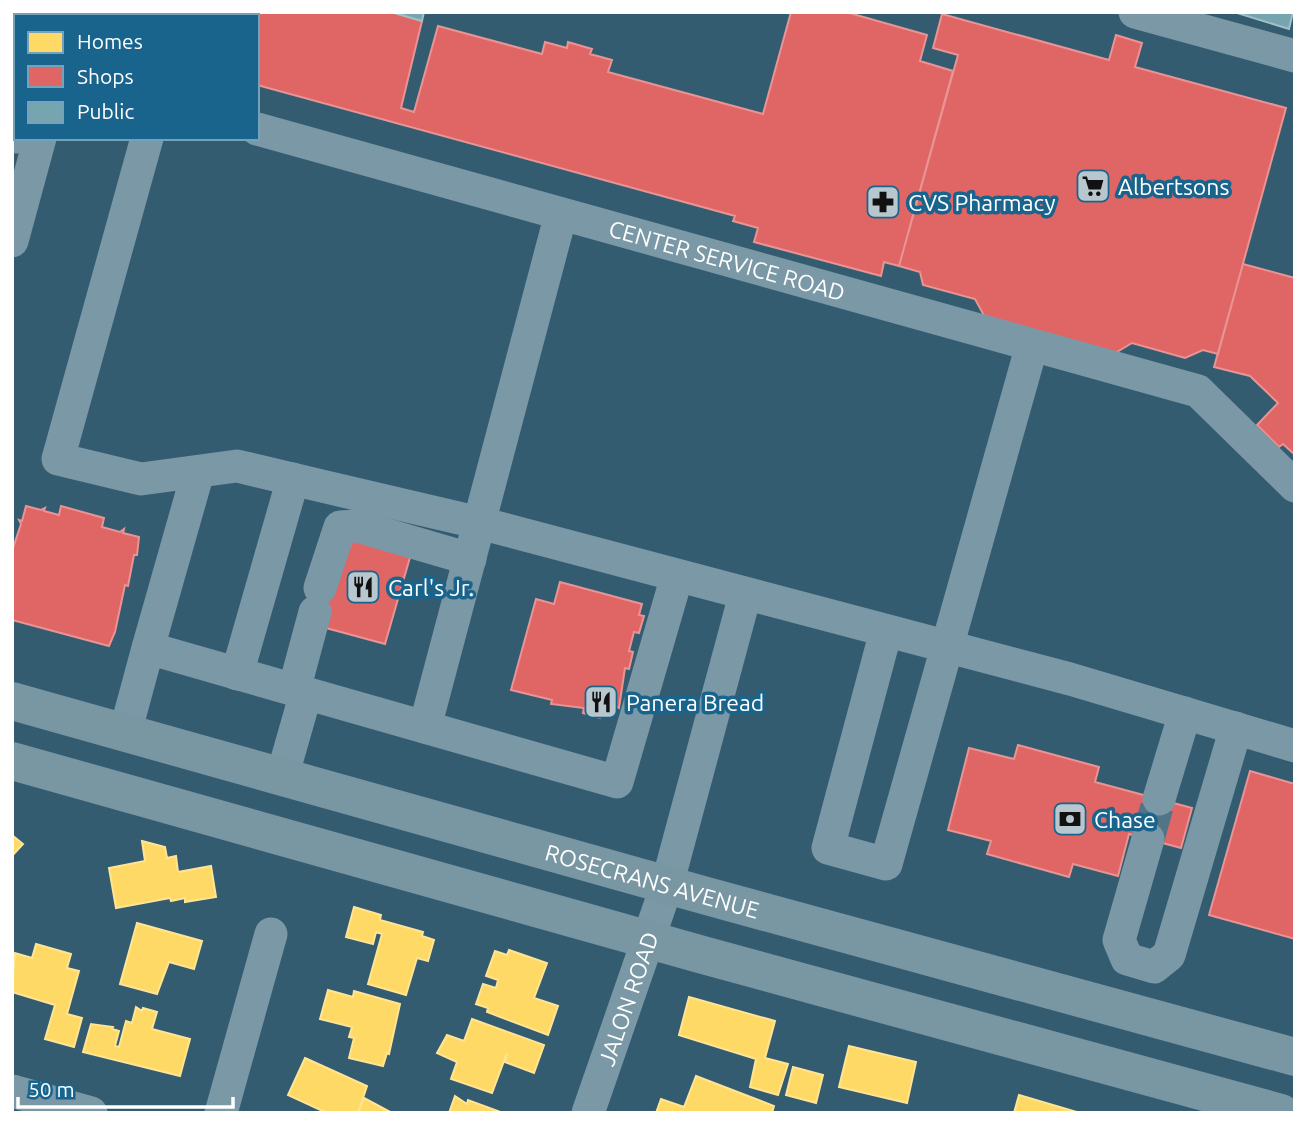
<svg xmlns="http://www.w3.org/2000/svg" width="1307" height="1125" font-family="Ubuntu,sans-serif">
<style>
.homes{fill:#ffd966;stroke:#ffe494;stroke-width:2}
.shops{fill:#e06666;stroke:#e99494;stroke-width:2}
.public{fill:#76a5af;stroke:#9fc0c7;stroke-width:2}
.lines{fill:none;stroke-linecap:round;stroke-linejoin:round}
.minor-tunnel{stroke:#527486;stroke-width:33;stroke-dasharray:33 17;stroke-linecap:butt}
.minor{stroke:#7a98a5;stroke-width:33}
.major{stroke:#7996a3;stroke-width:38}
.labels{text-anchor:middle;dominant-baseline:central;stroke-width:7;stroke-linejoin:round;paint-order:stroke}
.poi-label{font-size:23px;fill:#fff;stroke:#18648c;text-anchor:start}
.street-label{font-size:23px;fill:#fff;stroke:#18648c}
</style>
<rect width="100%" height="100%" fill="#335c71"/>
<path class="homes" d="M12,835L23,844L12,856Z
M142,841L165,847L167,858L176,856L178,872L211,866L216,897L185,902V898L171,901L170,898L116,908L109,868L145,861Z
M354,907L381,915L380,920L423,932L422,936L434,940L428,961L417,958L406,995L368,984L382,934L376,932L373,944L346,937Z
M137,923L202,941L194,969L169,962L157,994L120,984Z
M36,944L71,954L67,968L79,971L67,1014L82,1018L74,1047L45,1039L55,1005L12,992L15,953L32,958Z
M509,950L547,963L534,998L558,1006L548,1035L487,1012L488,1008L476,1004L483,984L496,988L498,980L486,976L495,951L507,955Z
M328,990L353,997L354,991L400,1004L389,1054L387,1053L383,1066L349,1058L354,1038L349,1037L352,1027L320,1019Z
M689,997L775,1021L765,1058L788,1064L778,1095L750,1087L756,1059L679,1035Z
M136,1007L142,1011L143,1008L157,1012L152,1029L190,1039L180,1076L83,1052L91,1024L113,1027L112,1029L119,1031L115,1046L119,1047L126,1021L132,1023Z
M472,1019L544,1045L534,1073L505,1062L507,1053L492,1093L451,1079L457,1062L437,1053L447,1035L464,1041Z
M849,1046L916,1062L907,1103L839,1087Z
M305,1058L367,1086L358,1113L364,1098L392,1113H327L288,1095Z
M793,1067L823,1075L816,1103L786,1095Z
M696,1076L774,1106L772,1113H656L661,1099L684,1107Z
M1019,1095L1080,1113H1014Z
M455,1096L467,1104L468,1100L503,1113H449Z"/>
<path class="shops" d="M236,12H391L422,21L401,108L414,112L438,26L542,54L545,42L567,48L568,42L592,49L590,54L612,60L608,72L763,114L791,12H846L927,35L920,61L953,71L899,266L884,262L881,276L754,242L758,228L733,221L735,216L257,85V16H235Z
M942,14L1109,60L1116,35L1142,43L1135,67L1286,108L1218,354L1203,350L1185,358L1132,343L1112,355L987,321L975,299L923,285L920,272L899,266L958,55L933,48Z
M1243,264L1295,278V455L1283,444L1279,447L1257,425L1278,403L1250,376L1214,367Z
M26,506L41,510L45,508L44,511L59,515L61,506L104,518L102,527L120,532L124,529L123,533L139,537L137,555H134L128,586L125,585L115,632L109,646L12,620V551L21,524L19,520L22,521Z
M357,530L413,547L385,644L315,625Z
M560,582L642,604L639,615L644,616L639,633L634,632L629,651L633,652L629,669L625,668L619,708L615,706L613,715L602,713L600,718L583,713L584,708L551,704L552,700L511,690L536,599L554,604Z
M1018,745L1099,767L1095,782L1192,808L1181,848L1129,834L1118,876L1073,864L1069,877L987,854L991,841L948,830L969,748L1014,759Z
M1250,771L1295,784V939L1209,915Z"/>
<path class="public" d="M391,12H424L422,21Z
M1234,12H1293L1289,29Z"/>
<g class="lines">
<path class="minor-tunnel" d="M1148,839L1159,799"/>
<g class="minor">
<path d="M1135,12L1295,56"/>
<path d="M64,16V12"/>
<path id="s1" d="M257,129L1198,391L1295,486"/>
<path d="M12,136L16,137"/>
<path d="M147,138L58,459L141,479L237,466L326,487L480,523L1070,679L1295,746"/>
<path d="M12,241L40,138"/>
<path d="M320,588L340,527L357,526L470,559"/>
<path d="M886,631L828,848L886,864L1032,345"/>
<path d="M148,648L198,472"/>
<path d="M237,674L293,479"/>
<path d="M294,690L315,612"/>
<path d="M425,727L561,214"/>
<path d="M125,733L148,648L617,782L677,576"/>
<path d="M282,777L306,693"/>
<path d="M1159,799L1185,713"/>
<path d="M1148,839L1119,940L1127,959L1154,967L1169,955L1236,728"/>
<path d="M12,1091L91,1113"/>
<path d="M221,1113L271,934"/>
<path id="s2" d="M588,1113L667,885L745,595"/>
</g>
<g class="major">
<path id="s3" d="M12,701L703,895L1295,1057"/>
<path d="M12,761L703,955L1281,1113"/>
</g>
</g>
<defs>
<symbol id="supermarket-square" viewBox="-11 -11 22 22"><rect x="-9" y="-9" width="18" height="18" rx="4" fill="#b8c6cd" stroke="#18648c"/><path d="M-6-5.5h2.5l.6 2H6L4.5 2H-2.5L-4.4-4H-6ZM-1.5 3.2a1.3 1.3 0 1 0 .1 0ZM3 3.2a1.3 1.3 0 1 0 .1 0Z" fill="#111"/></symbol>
<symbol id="pharmacy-square" viewBox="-11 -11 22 22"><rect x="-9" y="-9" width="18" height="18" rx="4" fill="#b8c6cd" stroke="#18648c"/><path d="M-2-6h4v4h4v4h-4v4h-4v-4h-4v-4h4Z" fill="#111"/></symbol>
<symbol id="restaurant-square" viewBox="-11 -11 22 22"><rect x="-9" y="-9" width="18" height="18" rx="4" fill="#b8c6cd" stroke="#18648c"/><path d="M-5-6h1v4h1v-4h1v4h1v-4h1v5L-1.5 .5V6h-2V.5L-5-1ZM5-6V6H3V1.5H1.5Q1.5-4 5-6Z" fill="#111"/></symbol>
<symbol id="bank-square" viewBox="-11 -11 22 22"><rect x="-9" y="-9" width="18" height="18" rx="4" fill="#b8c6cd" stroke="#18648c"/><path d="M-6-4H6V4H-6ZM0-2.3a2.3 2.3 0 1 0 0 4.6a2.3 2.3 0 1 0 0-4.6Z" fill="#111"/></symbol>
</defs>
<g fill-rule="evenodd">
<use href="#supermarket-square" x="1074" y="167" width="38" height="38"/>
<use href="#pharmacy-square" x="864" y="183" width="38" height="38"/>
<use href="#restaurant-square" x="344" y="568" width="38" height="38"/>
<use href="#restaurant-square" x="582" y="683" width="38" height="38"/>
<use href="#bank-square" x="1051" y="800" width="38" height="38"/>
</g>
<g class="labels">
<g class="poi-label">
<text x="1118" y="186">Albertsons</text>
<text x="908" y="202">CVS Pharmacy</text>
<text x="388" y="587">Carl's Jr.</text>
<text x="626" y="702">Panera Bread</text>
<text x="1094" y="819">Chase</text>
</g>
<g class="street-label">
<text stroke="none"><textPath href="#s1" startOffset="488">CENTER SERVICE ROAD</textPath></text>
<text stroke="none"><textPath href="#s3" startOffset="665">ROSECRANS AVENUE</textPath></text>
<text stroke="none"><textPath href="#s2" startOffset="121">JALON ROAD</textPath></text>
</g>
</g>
<rect width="1307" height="1125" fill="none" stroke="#ffffff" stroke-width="28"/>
<rect x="14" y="14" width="245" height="126" fill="#18648c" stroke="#74a2ba" stroke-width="2"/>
<rect x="28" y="32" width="35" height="21" fill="#ffd966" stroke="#74a2ba" stroke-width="2"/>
<text x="77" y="49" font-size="21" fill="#ffffff">Homes</text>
<rect x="28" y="66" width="35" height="21" fill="#e06666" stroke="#74a2ba" stroke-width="2"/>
<text x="77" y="84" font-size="21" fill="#ffffff">Shops</text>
<rect x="28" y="102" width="35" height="21" fill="#76a5af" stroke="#74a2ba" stroke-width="2"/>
<text x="77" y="119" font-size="21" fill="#ffffff">Public</text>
<path d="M18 1097v10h215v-10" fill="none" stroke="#ffffff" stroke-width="3.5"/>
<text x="28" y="1097" font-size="21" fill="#ffffff" stroke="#18648c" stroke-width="5" paint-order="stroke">50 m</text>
</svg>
